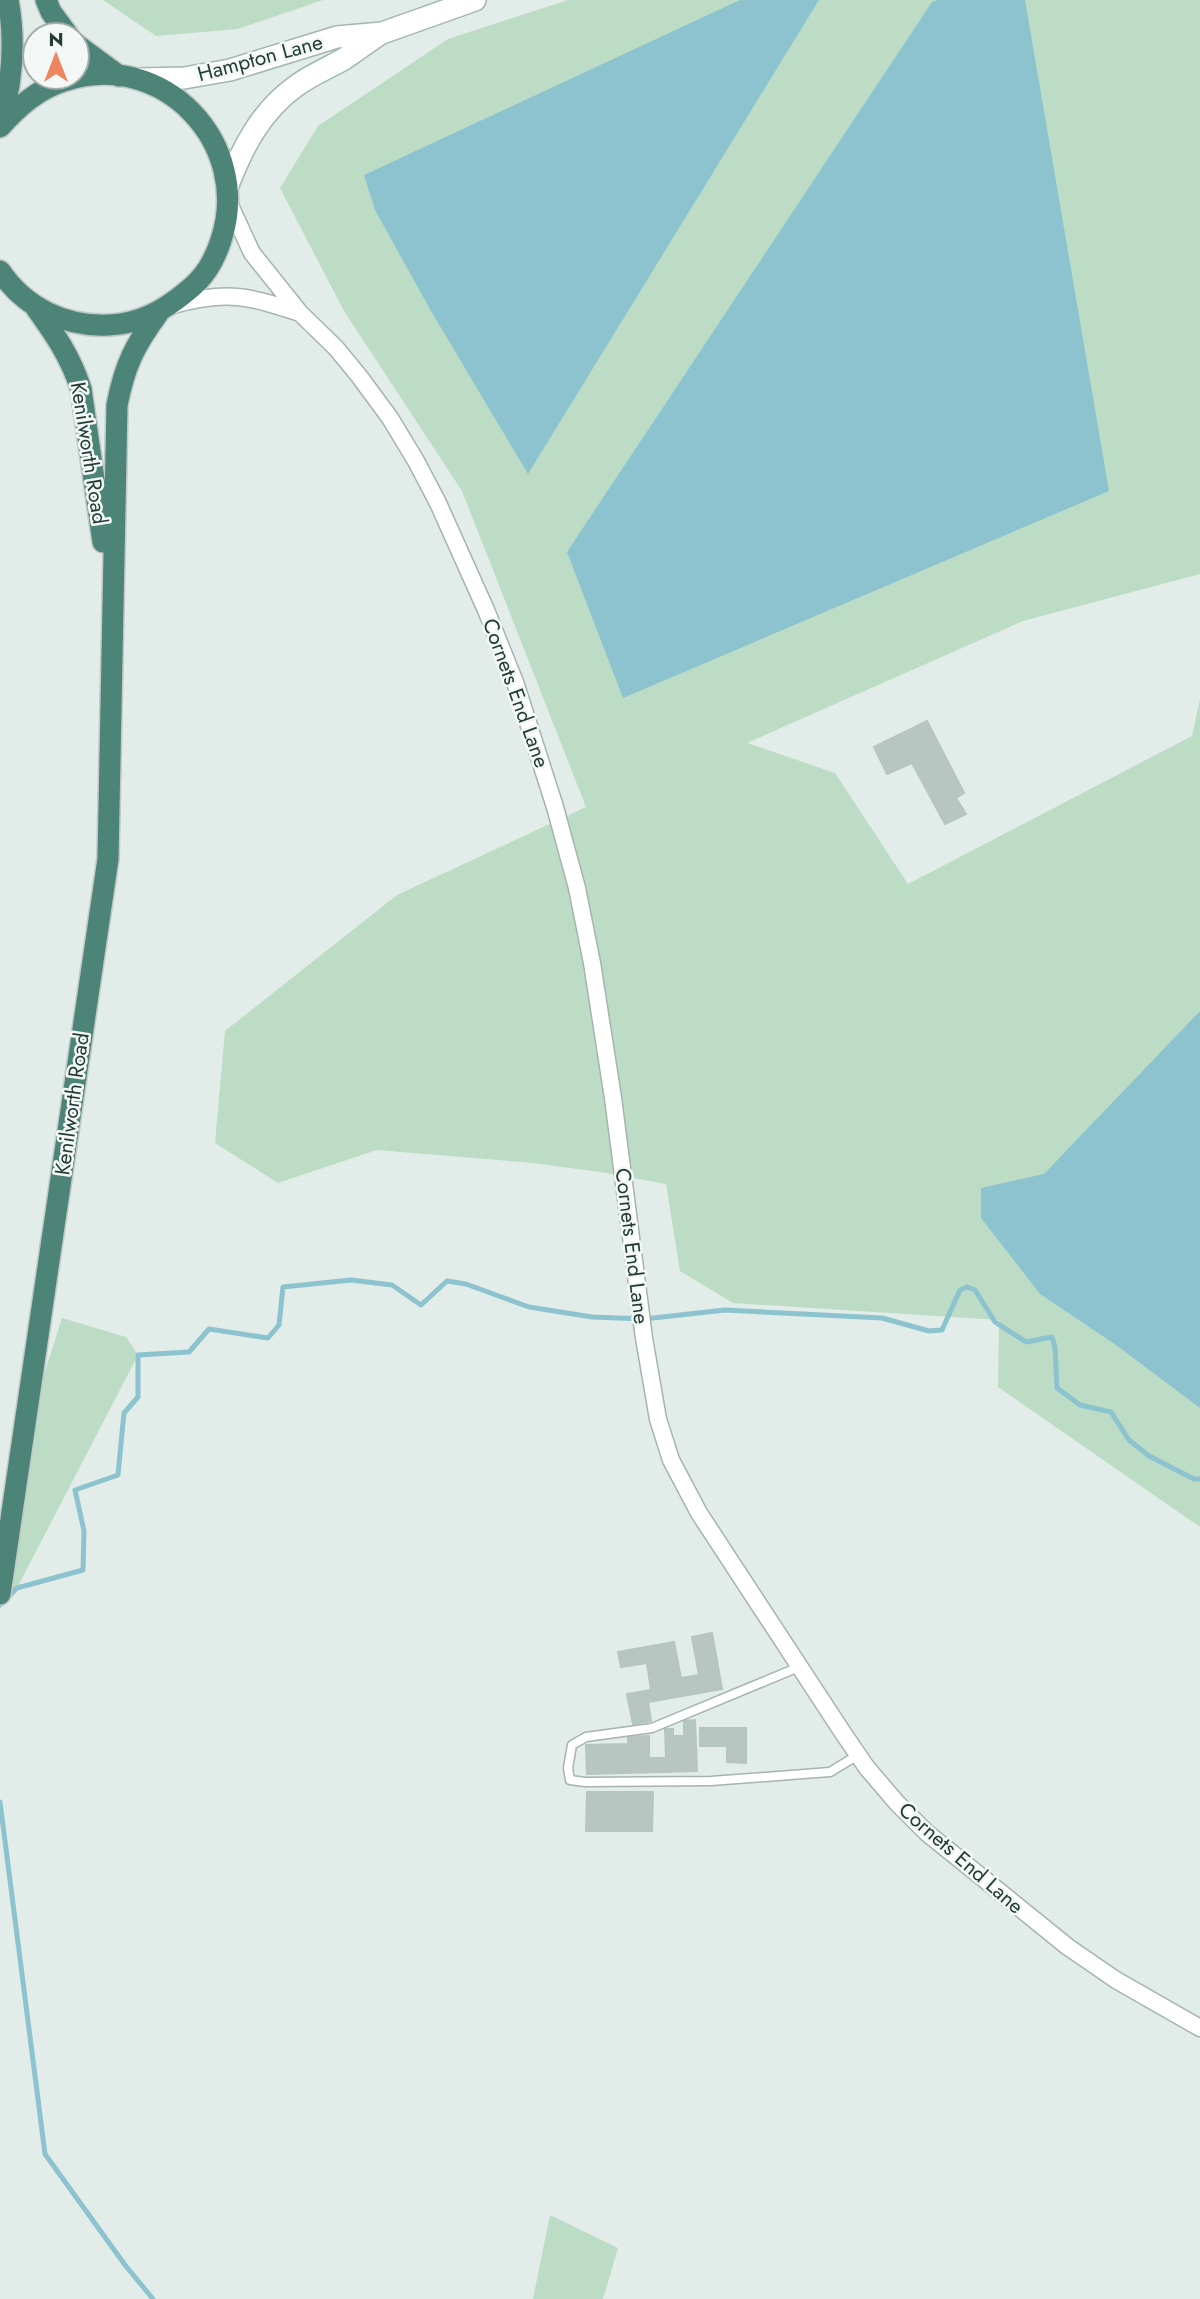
<svg xmlns="http://www.w3.org/2000/svg" width="1200" height="2299" font-family="Jost,sans-serif">
<style>
.green{fill:#bcdcc5}
.water{fill:#8cc3cf}
.lines{fill:none;stroke-linecap:round;stroke-linejoin:round}
.stream{stroke:#8cc3cf;stroke-width:5}
.building{fill:#b8c6c1;stroke:#b5c5bf;stroke-width:2}
.service-casing{stroke:#a5b4af;stroke-width:11}
.minor-casing{stroke:#a5b4af;stroke-width:19}
.secondary-casing{stroke:#a1b7b0;stroke-width:24}
.trunk-casing{stroke:#c1c8c7;stroke-width:24}
.service{stroke:#fff;stroke-width:8}
.minor{stroke:#fff;stroke-width:16}
.secondary{stroke:#fff;stroke-width:21}
.trunk{stroke:#4c8478;stroke-width:21}
.labels{text-anchor:middle;dominant-baseline:central;stroke-width:5;stroke-linejoin:round;paint-order:stroke}
.street-label{font-size:21px;fill:#233c36;stroke:#f3f8f6}
</style>
<rect width="100%" height="100%" fill="#e2ece8"/>
<path class="green" d="M103,0H323L238,29L156,36Z
M568,0H1200V574L1023,621L747,743L835,773L908,884L1192,736L1200,699V1527L998,1387L999,1320L733,1303L680,1271L666,1184L607,1173L533,1163L377,1150L278,1183L215,1143L225,1031L397,895L586,807L462,491L344,311L280,188L318,126L448,39Z
M62,1318L126,1337L138,1355L17,1588L0,1606V1513Z
M550,2215L618,2248L603,2299H533Z"/>
<path class="water" d="M740,0H819L528,474L431,311L375,210L364,175Z
M938,0H1025L1109,491L623,698L567,552L932,2Z
M1200,1011V1408L1116,1345L1040,1294L981,1218V1188L1044,1174Z"/>
<g class="lines">
<path class="stream" d="M0,1605L17,1588L83,1570L84,1531L75,1490L118,1475L124,1413L138,1397V1355L189,1352L209,1329L268,1338L279,1325L283,1287L351,1280L392,1285L421,1305L447,1281L466,1284L529,1307L592,1317L644,1319L725,1310L882,1318L929,1331L942,1330L960,1290L967,1287L975,1290L995,1322L1026,1342L1052,1337L1055,1347L1057,1388L1080,1405L1111,1412L1129,1440L1149,1456L1194,1479H1200
M0,1802L45,2154L125,2265L153,2299"/>
</g>
<path class="building" d="M927,721L964,793L956,798L966,814L945,824L912,763L887,774L874,747Z
M712,1633L722,1689L648,1702L651,1721L633,1724L627,1694L651,1690L647,1663L621,1667L618,1652L674,1642L681,1678L699,1675L692,1637Z
M695,1720L697,1771L587,1774L586,1745L628,1744V1737L649,1736V1758H666L665,1729H673V1736H684V1721Z
M700,1728H746V1763L727,1762V1746H700Z
M587,1792H653L652,1831H586Z"/>
<g class="lines">
<defs>
<path id="service" d="M799,1667L652,1728L586,1737L572,1745L568,1768L570,1780L585,1782L711,1781L830,1772L858,1755"/>
<path id="minor" d="M229,203L252,253L300,313L336,348L359,376L390,418L416,461L438,503L486,610L515,682L555,807L577,888L592,963L613,1098L644,1338L658,1419L671,1460L699,1513L843,1733L867,1768L897,1803L927,1833L1068,1947L1116,1980L1200,2028
M173,305C228,290 248,296 300,313"/>
<path id="secondary" d="M139,79L184,78L230,70L337,37L382,33L475,0
M227,188C242,148 261,111 296,86C311,75 328,68 344,59C356,51 368,42 380,34"/>
<path id="trunk" d="M46,0L51,12L68,35
M77,45L119,76
M1,123C12,83 16,42 8,0
M0,127C18,107 38,89 64,81C163,48 253,144 221,240C214,262 204,278 186,292C163,311 139,324 109,325C65,327 25,308 0,271
M36,308C56,336 70,356 81,389L103,542
M0,1594L108,859L117,405C125,364 135,345 159,312"/>
</defs>
<use href="#service" class="service-casing"/>
<use href="#minor" class="minor-casing"/>
<use href="#secondary" class="secondary-casing"/>
<use href="#trunk" class="trunk-casing"/>
<use href="#service" class="service"/>
<use href="#minor" class="minor"/>
<use href="#secondary" class="secondary"/>
<use href="#trunk" class="trunk"/>
</g>
<g class="labels">
<g class="street-label">
<text transform="translate(260 58) rotate(-15)">Hampton Lane</text>
<text transform="translate(89 453) rotate(81)">Kenilworth Road</text>
<text transform="translate(516 693) rotate(70)">Cornets End Lane</text>
<text transform="translate(72 1104) rotate(-82)">Kenilworth Road</text>
<text transform="translate(632 1246) rotate(83)">Cornets End Lane</text>
<text transform="translate(961 1858) rotate(41)">Cornets End Lane</text>
</g>
</g>
<g transform="translate(56 56)"><circle r="33" fill="#f3f8f6" stroke="#a0ada9" stroke-width="2"/>
<path d="M0-5L12 26L0 18L-12 26Z" fill="#ed865f"/>
<text y="-10" font-size="19" font-weight="bold" text-anchor="middle" fill="#233c36">N</text>
</g>
</svg>
